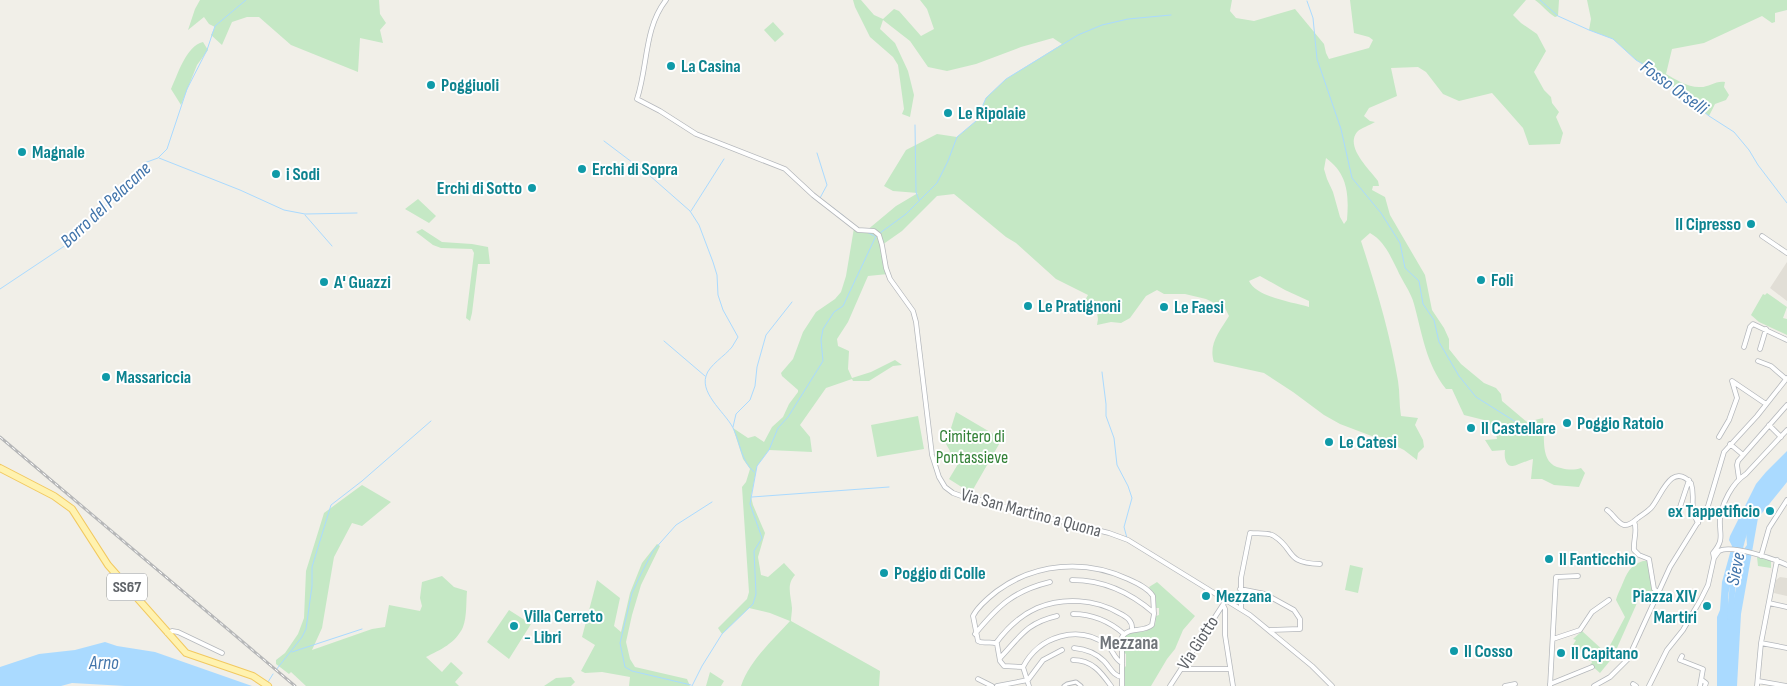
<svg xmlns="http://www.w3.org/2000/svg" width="1787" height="686" font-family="'Sofia Sans Condensed',sans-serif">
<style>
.education{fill:#e1ded6}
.green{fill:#c5e8c5;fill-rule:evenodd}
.water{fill:#aadaff;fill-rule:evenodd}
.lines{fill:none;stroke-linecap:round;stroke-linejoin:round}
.stream{stroke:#aadaff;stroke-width:1}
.river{stroke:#aadaff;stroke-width:6}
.pedestrian-casing{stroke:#b5b8bc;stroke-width:5}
.minor-casing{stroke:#b5b8bc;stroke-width:5.5}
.primary-casing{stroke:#f2c960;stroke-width:8}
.pedestrian{stroke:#fff;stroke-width:3}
.minor{stroke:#fff;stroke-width:4}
.primary{stroke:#fff2af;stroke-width:6}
.rail-casing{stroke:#b6b7b8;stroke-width:3}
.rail{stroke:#fff;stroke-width:1;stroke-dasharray:4;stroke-linecap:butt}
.culture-dot{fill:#0f9aa8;stroke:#fff;stroke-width:2}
.labels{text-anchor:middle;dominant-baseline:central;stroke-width:4;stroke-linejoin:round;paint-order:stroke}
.shield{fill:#fff;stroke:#8f9295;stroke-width:1}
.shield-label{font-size:16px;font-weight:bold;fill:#5f6368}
.culture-label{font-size:18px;font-weight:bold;fill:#0d838f;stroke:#fff;text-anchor:start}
.park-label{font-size:18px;fill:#348238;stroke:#fff}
.street-label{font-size:18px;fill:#5f6368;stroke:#fff}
.water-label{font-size:19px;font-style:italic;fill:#4174aa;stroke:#fff}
.neighbourhood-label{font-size:19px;font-weight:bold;fill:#70757a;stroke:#fff}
</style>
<rect width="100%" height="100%" fill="#f1efe8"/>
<path class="education" d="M1787,262V301L1770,288Z
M1780,577L1787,578V596L1774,593L1776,580Z"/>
<path class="green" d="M200,0H379L380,14L386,23L380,30L383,43L360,38L358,72L291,45L259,17H247L232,22L222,45L211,35L215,27L209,24L204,17L188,30L195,9Z
M853,0H861L874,15L883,19L894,9L899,11L921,36L934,29L927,9L920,0H1232L1230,11L1236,18L1254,21L1295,9L1324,44L1326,53L1329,59L1369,48L1373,40L1369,37L1354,33L1350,0H1526L1513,15L1521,23L1537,34L1546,51L1534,72L1544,90L1551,97L1552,103L1559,112L1556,117L1563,133L1560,144L1529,145L1523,128L1492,93L1459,101L1443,94L1426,72L1418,67L1391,68L1397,96L1369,108L1364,116L1370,121L1375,122C1369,126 1362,127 1357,132C1345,147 1369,169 1378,181L1379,186H1373L1372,190L1385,197L1390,215L1425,275L1432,310L1444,328L1449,339V349L1461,364L1484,383L1496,388L1501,394L1502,401L1527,422L1543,418C1546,435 1538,464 1561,468C1568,470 1575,470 1581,468L1585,473L1579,487L1554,485L1542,479H1531L1533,459C1528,460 1516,466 1513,466C1505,467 1504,455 1505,450L1492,451L1485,440L1497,439L1496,434L1487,428L1484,420L1464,415L1452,389H1446C1426,364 1422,333 1414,304C1411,292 1402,281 1397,269C1390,255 1384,241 1370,233L1361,241C1376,287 1390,333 1398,381C1400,393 1399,405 1401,416L1418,418L1415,425L1423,440L1424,447L1418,453L1417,460L1404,450L1390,443L1340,424L1324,415L1293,392L1264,373L1214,362C1208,344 1220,331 1229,316L1225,308L1206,299L1185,294H1164L1157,290L1146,296L1130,318L1121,323L1111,322L1097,325L1098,319L1096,307L1083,304L1088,295L1056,279L1016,243L1006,237L954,194L937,196L902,231L882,245L888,274L868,276L848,322L837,339L838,346L849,351L848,369L852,378L871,372L895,360L902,365L893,366L869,381H853L852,379L826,388L800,425L810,437L812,452L769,450L757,466L751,497L753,505L765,533L758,557L761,575L768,577L784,563L795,575C786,585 791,595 792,608C792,612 791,617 791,621L880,671L879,686H741C750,660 772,641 790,621L770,613L749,608L722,634L718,628L747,599L749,592L742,487L746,482L750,469L743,459L733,428L748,438L755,436L764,442L772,427L783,417L789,404L798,392V390L782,376L781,373L793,359L803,332L816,312L835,299L841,292L846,276L854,228L866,231L896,206L918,193L893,191L884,186L906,150L937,134L957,137L976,121L986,98L1006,79L1062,44L1053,38L1021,47L976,64L947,71L928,67L910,41L883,20L880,29L895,43L908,71L914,95L910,117L902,114L904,109L898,65L893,57L870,37L855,7ZM1326,158C1348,174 1349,195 1347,220L1344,224L1340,217L1333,192L1327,179L1324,169ZM1260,276L1285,290L1309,301V307C1292,302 1256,297 1249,281Z
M1535,0H1559L1558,16L1555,17C1547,12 1542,5 1535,0Z
M1587,0H1787V10L1775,13V22L1772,23L1762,16L1704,43L1672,49L1666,74C1675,79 1687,87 1699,87C1708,88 1716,80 1725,82L1724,87L1729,95L1726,100L1715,104L1709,116L1651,69L1636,60L1613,39L1589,30L1591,19Z
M773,22L784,34L775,42L764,30Z
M203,42L208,50L197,65L181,105L171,89C178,74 186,46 203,42Z
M418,199L436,216L429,223L405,209Z
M422,229L442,242L472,244L488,247L490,264H478L472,313L470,321L466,318L474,253L472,249L441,248L433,245L416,232Z
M1767,293L1787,307L1783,318L1787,319V335L1759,322L1751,315L1763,294L1765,295Z
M956,412L1002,439L971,493L949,479L958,464L948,457L950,451L946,444Z
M918,416L924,449L877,457L871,425Z
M362,485L391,502L362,526L352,523L334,557L322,628L312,650L372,629L385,627L389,605L420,611L422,606L420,598L422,582L442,576L454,587L467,591C466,602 467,617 463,627C456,643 440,650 426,657L442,672L451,662L463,673L455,682L459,686H306L291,672L289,674L276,664V660L285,653L298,634L304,618L306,571L324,513Z
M657,544L660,546L641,585L632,615L626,642L630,659L635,667L687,679L690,686H629L630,677L602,672L585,673L581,671L595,645L582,637L597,580L620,598L614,626L621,632L630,593L642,563Z
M1757,557L1771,560V568L1758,566Z
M1643,561H1649L1653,589L1658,593L1656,599L1641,594L1613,657L1600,673L1590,664L1592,663L1591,660L1589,661L1573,645L1576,640L1573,639L1582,631L1606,653L1625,617L1616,600C1617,595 1620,590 1622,585C1627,573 1630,565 1643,561Z
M1350,565L1363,568L1358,593L1345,590Z
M1157,582L1195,616L1183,630L1175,649L1167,659L1151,686H1125L1124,668L1126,666V654L1123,652L1124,638L1129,632L1146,631L1155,625L1156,616L1159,615V608H1156L1154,594L1149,587Z
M509,610L531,624L509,659L487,642Z
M710,672L724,681L721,686H706Z
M571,677L575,682L571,686H544L556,678Z"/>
<path class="water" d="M1787,451V482L1758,518L1741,614L1737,686H1717V617L1720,610L1722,582L1732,546L1729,540L1730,536L1756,484L1766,472ZM1746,532L1747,545L1744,549L1747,554L1743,558L1741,578L1736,588L1732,608L1730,609C1724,590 1735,576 1741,558L1739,552L1744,548L1742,547H1738L1742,533Z
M105,642L117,646L155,652L252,686H125L72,683L61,686H0V667L39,654L75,650Z"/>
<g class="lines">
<path class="stream" d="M1540,0L1558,16L1589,30L1613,39L1636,60L1651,69L1709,116L1734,132L1749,150L1758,165L1787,203
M1307,1L1313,18L1317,59L1341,129L1352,178L1381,213L1400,243L1405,268L1419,281L1423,304L1434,320L1439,342L1459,376L1476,397L1527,429
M915,125L916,192L919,200
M604,141L649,175L690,211L699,225L713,262L717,275L718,295L723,310L738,337C736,340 734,344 732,347C725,356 709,365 706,376C700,395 728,415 734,430C741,446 741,460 754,472
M817,153L827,185L820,198L845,217
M159,158L240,190L284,210L305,214L357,213
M691,211L724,159
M305,215L332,246
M867,232L874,236
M880,233L906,214L937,183L948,161L957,137L976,121L986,98L1006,79L1078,35L1102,25L1128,19L1171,15
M0,289L66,245L140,172L144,163L158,158L167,149L187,89L207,50L215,26L246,0
M664,341L705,376
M1102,372L1106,404V416L1114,438L1117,465L1128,486L1132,498L1124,527L1127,538
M733,427L736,414L750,400L755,386L757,367L766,335L792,302
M752,497L889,487
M292,652L362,629
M276,670L302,637L306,629L312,586V567L331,505L362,481L431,421
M268,682L273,674
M691,685L632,671L625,667L620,643L632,593L641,574L653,551L676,525L712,502
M692,686L702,666L722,634L753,604L756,594L754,551L762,538L750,504L757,466L769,450L778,428L788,417L823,361L821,340L823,329L834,312L843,306L876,236"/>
<path class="river" d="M1738,555L1744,533L1748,525
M1730,617L1734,570"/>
<defs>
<path id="pedestrian" d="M1064,686L1067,684L1076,682L1081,686"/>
<path id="minor" d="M666,0C644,28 648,66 637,99L660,111L696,134L785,169L813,195L858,230L874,231L879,235L882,245L886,268L890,279L913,311L916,322L932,455L939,477L945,487L953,493L964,497L987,501L1011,509L1109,533L1128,540L1250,615L1312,666L1332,686
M1762,236L1787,253
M1744,347L1750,327L1753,324L1787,340
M1760,349L1766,329
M1758,361L1771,366L1786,379
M1769,425L1781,437
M1719,437L1729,420L1737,398L1732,381L1766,404
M1730,444L1742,454
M1739,479L1737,465L1738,461L1787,405
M1607,510C1613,514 1617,523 1624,525C1630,526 1635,520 1638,518C1642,515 1647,512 1651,508C1661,497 1671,461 1691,483C1696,499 1688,506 1698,523
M1678,513L1689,480
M1634,521C1638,531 1633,539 1634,550L1639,555L1649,559L1654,589L1658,592L1657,593
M1761,556L1769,528L1787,500
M1714,558L1713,553C1725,539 1719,535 1720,519C1722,503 1732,483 1746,474L1787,430
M1072,580C1104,580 1130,592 1154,613
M1240,589L1265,594L1294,610L1300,619V629L1270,630
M1769,603L1787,607
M1223,605L1225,609V635L1233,686
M1241,609V578L1250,533C1257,534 1268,532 1274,536C1296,550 1284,563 1320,564
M1073,614C1093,614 1109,621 1124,634
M167,633L172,631L178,632L222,653
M975,634C998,606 1013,591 1050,582
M1553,639L1580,630L1592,612L1609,600
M996,643C1007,628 1019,616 1037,608C1063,597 1095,599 1119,613C1127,617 1133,621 1132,630
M1761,643L1787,648
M1074,648C1085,649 1096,653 1104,661C1110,667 1113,676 1122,677
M1682,656L1680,660L1703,669L1700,686
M1000,658C1020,637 1026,623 1057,616
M1073,660C1092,660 1101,672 1111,686
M1023,667C1039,636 1078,624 1107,645C1113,650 1114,659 1122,663
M1181,669H1230
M978,679L992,686
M1702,680L1706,683L1705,686
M1758,681L1787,686
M1550,684L1592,667
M1633,684L1636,686
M997,686L1028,680L1043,660L1062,650
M1029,686L1023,667L1004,666L1000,661L997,644C990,640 984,645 978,641L973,616C978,606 988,598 997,591C1035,563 1085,559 1128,579C1137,583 1148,588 1153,596L1154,614L1152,625C1143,633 1129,626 1122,637V686
M1170,686L1226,600
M1505,686L1515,684
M1550,686L1556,577L1578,576
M1594,686L1610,677L1628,659L1670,567L1708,506L1724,452L1757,416L1787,378
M1649,686L1667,650L1683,630L1701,599L1708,585L1714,558L1719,551C1731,544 1774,559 1787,565
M1757,686L1761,643L1777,560"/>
<path id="primary" d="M0,468L54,496L72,509L108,565L186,653L253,676L268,686"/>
</defs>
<use href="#pedestrian" class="pedestrian-casing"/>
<use href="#minor" class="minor-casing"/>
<use href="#primary" class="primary-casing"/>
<use href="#pedestrian" class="pedestrian"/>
<use href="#minor" class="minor"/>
<use href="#primary" class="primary"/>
<defs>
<path id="rail" d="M0,437L295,686"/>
</defs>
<use href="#rail" class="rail-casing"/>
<use href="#rail" class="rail"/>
</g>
<g class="culture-dot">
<circle cx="671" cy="66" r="5"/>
<circle cx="431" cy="85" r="5"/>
<circle cx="948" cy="113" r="5"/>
<circle cx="22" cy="152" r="5"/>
<circle cx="582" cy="169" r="5"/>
<circle cx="276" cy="174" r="5"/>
<circle cx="532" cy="188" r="5"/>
<circle cx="1751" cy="224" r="5"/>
<circle cx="1481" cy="280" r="5"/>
<circle cx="324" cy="282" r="5"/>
<circle cx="1028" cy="306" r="5"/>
<circle cx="1164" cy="307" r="5"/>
<circle cx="106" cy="377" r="5"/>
<circle cx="1567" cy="423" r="5"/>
<circle cx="1471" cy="428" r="5"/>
<circle cx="1329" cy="442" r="5"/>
<circle cx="1770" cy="511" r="5"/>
<circle cx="1549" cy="559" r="5"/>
<circle cx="884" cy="573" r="5"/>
<circle cx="1206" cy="596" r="5"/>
<circle cx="1707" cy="606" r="5"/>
<circle cx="514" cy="626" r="5"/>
<circle cx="1454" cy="651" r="5"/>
<circle cx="1561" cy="653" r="5"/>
</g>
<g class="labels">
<rect class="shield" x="107" y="573.5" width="40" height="27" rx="4"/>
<g class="shield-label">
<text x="127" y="587">SS67</text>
</g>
<g class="culture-label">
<text x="681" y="66">La Casina</text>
<text x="441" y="85">Poggiuoli</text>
<text x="958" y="113">Le Ripolaie</text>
<text x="32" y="152">Magnale</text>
<text x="592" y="169">Erchi di Sopra</text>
<text x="286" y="174">i Sodi</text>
<text x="522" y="188" text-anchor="end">Erchi di Sotto</text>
<text x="1741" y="224" text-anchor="end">Il Cipresso</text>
<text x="1491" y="280">Foli</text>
<text x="334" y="282">A' Guazzi</text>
<text x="1038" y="306">Le Pratignoni</text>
<text x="1174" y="307">Le Faesi</text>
<text x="116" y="377">Massariccia</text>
<text x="1577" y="423">Poggio Ratoio</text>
<text x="1481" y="428">Il Castellare</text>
<text x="1339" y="442">Le Catesi</text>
<text x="1760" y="511" text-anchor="end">ex Tappetificio</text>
<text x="1559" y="559">Il Fanticchio</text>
<text x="894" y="573">Poggio di Colle</text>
<text x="1216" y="596">Mezzana</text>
<text x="1697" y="596" text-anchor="end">Piazza XIV<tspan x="1697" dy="21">Martiri</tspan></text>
<text x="524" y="616">Villa Cerreto<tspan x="524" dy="21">- Libri</tspan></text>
<text x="1464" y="651">Il Cosso</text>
<text x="1571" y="653">Il Capitano</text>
</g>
<g class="park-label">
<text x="972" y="436">Cimitero di<tspan x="972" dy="21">Pontassieve</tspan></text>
</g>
<g class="street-label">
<text transform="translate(1031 513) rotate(15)">Via San Martino a Quona</text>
<text transform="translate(1198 643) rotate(-57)">Via Giotto</text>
</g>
<g class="water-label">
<text transform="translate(1674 88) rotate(36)">Fosso Orselli</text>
<text transform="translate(106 205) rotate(-43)">Borro del Pelacane</text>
<text transform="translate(1736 569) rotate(-79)">Sieve</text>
<text x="104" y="663">Arno</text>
</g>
<g class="neighbourhood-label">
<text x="1129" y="643">Mezzana</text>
</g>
</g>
</svg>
